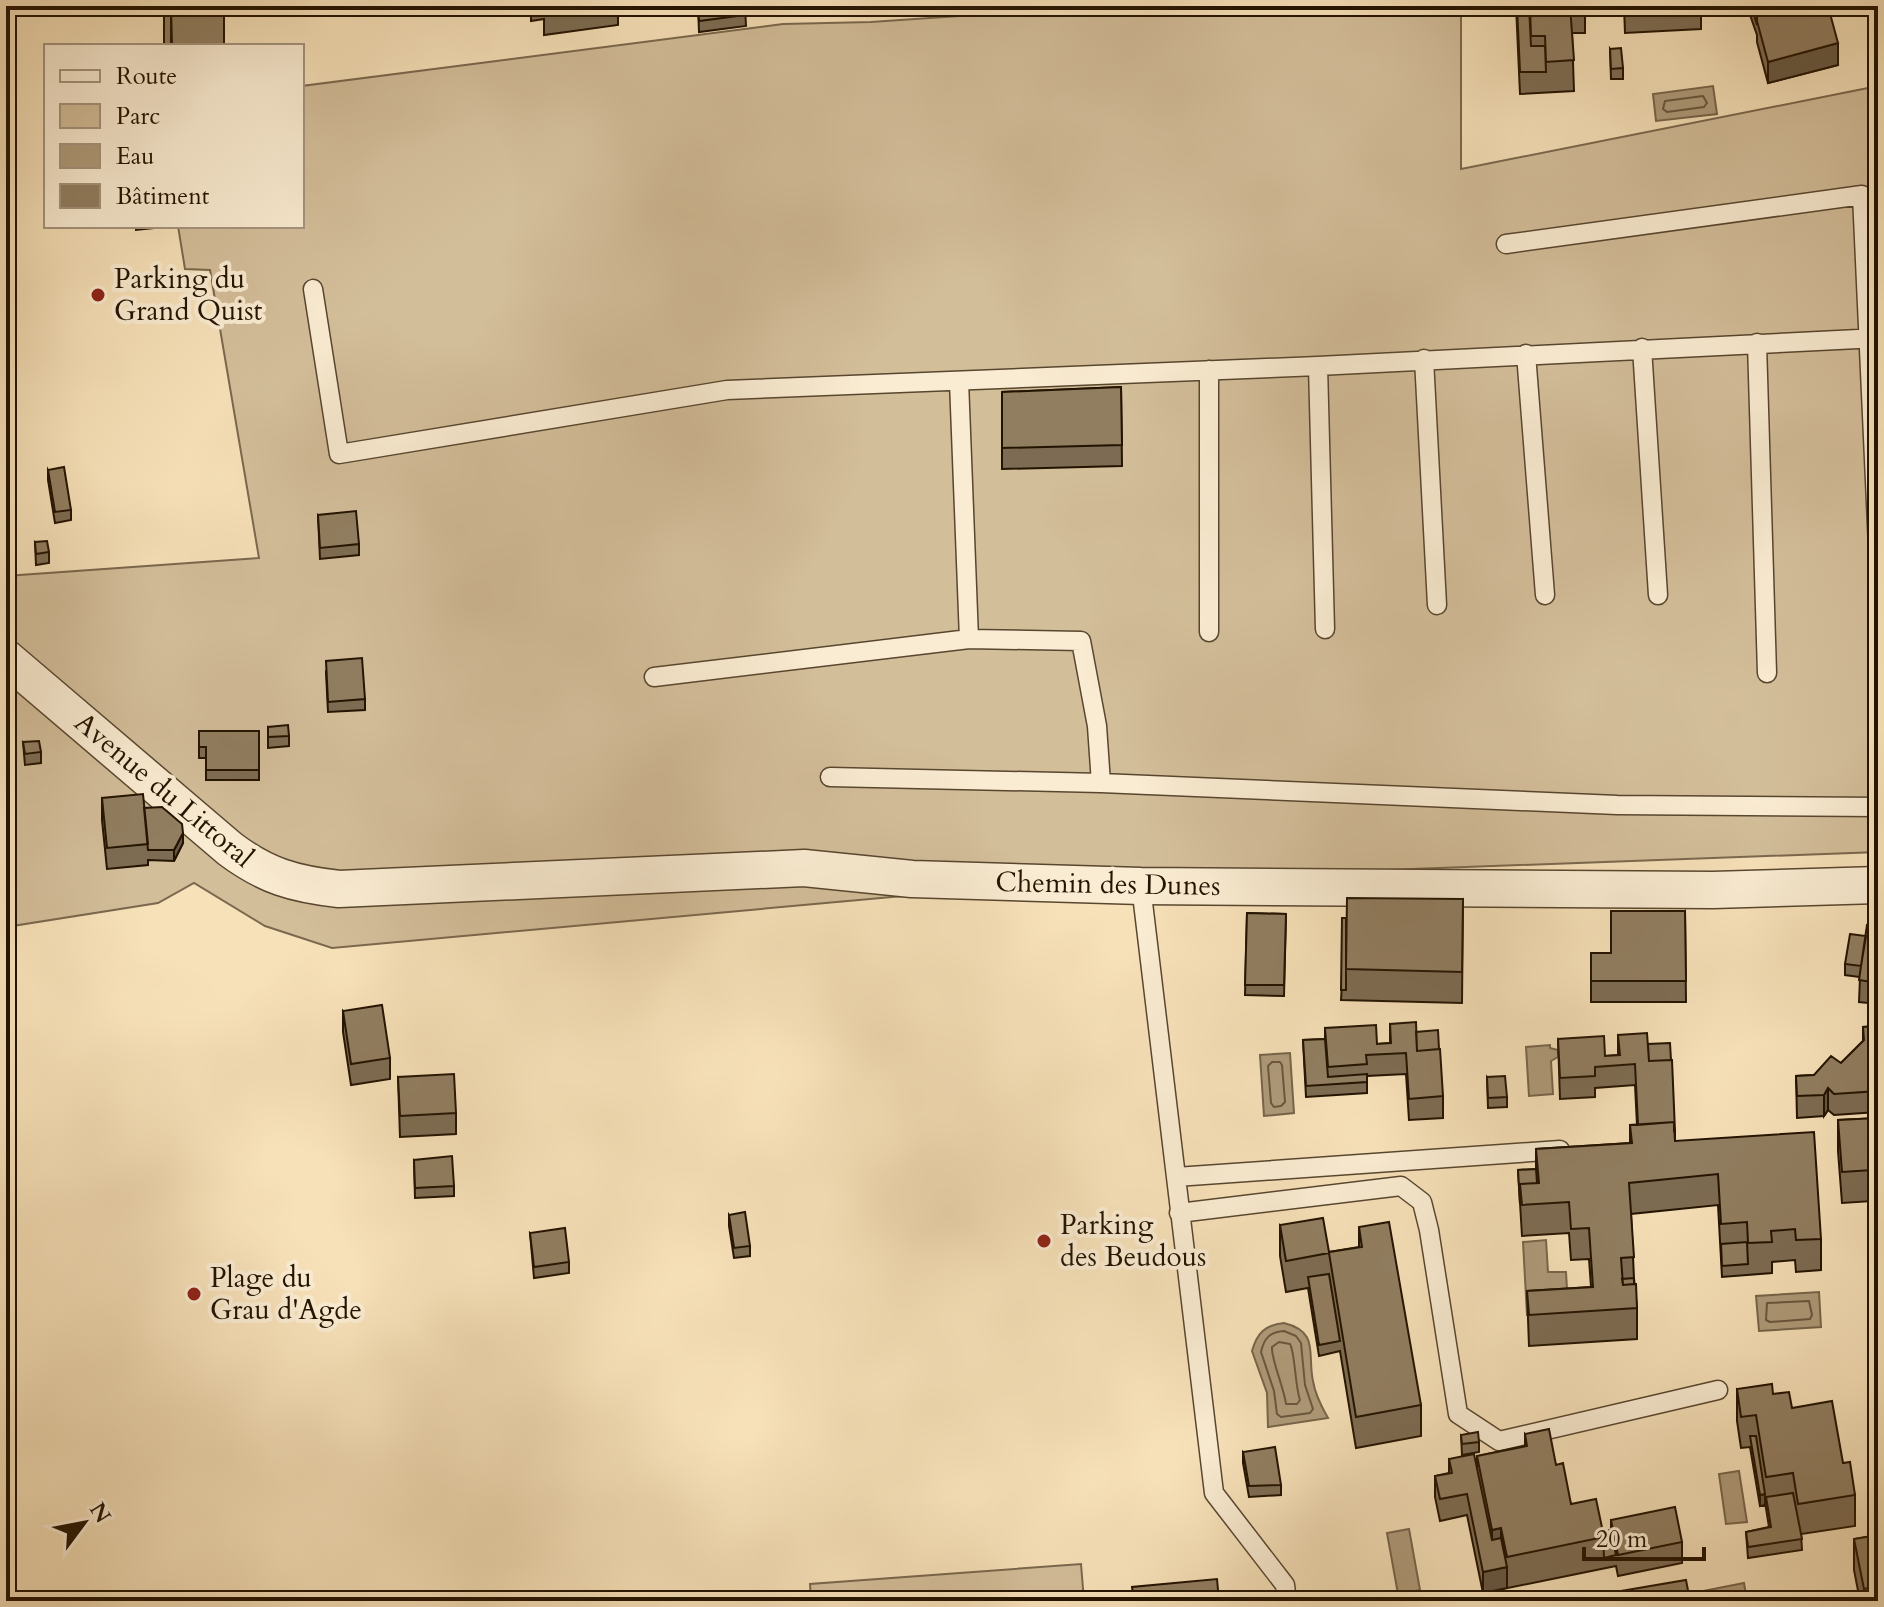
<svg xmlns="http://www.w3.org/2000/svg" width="1884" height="1607" font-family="Cardo,serif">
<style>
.green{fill:#d3be9a;stroke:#7b684e;stroke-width:2}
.water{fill:#af9b7a;stroke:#77654a;stroke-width:2}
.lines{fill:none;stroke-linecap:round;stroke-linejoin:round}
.shore{stroke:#69573e;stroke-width:2}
.service-casing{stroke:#58462f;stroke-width:21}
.minor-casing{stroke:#58462f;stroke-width:39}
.service{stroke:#faecd2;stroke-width:18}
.minor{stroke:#faecd2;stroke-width:36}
.wall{fill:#7d6c53;stroke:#231301;stroke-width:2}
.shaded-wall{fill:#665844;stroke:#231301;stroke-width:2}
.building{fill:#917e61;stroke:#231301;stroke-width:2}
.poi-dot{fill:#8f2418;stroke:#faecd2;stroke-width:3}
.labels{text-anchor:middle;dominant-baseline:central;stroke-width:8;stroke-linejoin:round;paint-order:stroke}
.poi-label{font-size:28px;fill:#231301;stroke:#faecd2;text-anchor:start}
.street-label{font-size:28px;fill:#231301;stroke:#faecd2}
</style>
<rect width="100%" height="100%" fill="#f7e1b9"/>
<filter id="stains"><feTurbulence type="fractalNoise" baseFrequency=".0025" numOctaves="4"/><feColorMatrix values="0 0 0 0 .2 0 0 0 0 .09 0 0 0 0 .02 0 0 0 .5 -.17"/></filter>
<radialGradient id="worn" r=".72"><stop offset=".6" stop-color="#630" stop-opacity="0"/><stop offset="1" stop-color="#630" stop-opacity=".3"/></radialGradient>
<path class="green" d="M1104,6H1461V169L1878,86V852L1138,879L892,897L332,948L265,926L194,883L158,903L6,927V576L259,558L210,270L185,269L178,226H302V86L783,24L871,22Z
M1081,1564L1084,1601H811L810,1584Z"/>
<path class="water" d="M1713,86L1717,114L1656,121L1653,94Z
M1550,1045V1048L1558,1050V1057L1551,1061L1553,1094L1529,1096L1526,1047Z
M1290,1053L1294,1113L1264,1116L1260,1055Z
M1546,1240L1548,1272H1566L1567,1289L1580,1312L1527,1315L1523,1242Z
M1819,1292L1821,1327L1759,1331L1756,1296Z
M1284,1323C1320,1332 1307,1354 1313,1381C1315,1394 1321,1406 1328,1418L1268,1427L1267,1393L1252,1351C1257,1333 1265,1325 1284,1323Z
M1739,1471L1747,1522L1726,1524L1719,1474Z
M1409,1529L1420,1590L1398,1594L1387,1533Z
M1744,1583L1747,1601H1705L1703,1591Z"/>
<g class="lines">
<path class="shore" d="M1703,96L1707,103L1704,107L1667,112L1663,109L1665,101Z
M1272,1062H1280L1282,1065L1285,1102L1281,1106L1274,1107L1271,1103L1268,1066Z
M1809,1301L1812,1315L1810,1319L1770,1322L1766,1320L1767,1303Z
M1284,1331L1296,1336L1301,1343L1305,1385L1313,1409L1310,1413L1281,1417L1277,1414L1274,1391L1261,1352C1264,1338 1270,1332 1284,1331Z
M1279,1342L1290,1344C1295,1352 1295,1386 1300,1400L1297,1404H1286C1284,1388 1271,1359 1272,1347Z"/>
<defs>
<path id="service" d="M1506,244L1862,195L1878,547
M313,289L339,454L727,390L1318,366L1878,338
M1757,343L1767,673
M1642,348L1658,595
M1526,354L1545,595
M1424,359L1437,605
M1318,366L1325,629
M1209,632V370
M654,677L969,639
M830,777L1101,783L1097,726L1081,641L969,639L959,381
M1101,783L1617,805L1878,807
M1141,886L1214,1493L1285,1585L1287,1601
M1176,1177L1560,1150
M1179,1213L1401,1186L1422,1202L1429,1230L1458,1414L1499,1441L1718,1390"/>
<path id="minor" d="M6,658L230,849C266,876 294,884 339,889L804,868L912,879L1141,886L1713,890L1878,885"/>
</defs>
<use href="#service" class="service-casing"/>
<use href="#minor" class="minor-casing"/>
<use href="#service" class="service"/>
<use href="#minor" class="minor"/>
</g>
<path class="wall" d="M531,6H618V25L544,35V19L531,21Z
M698,6H745L746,26L699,32Z
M1516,6H1585V33H1572L1574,91L1520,94Z
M1624,6H1701V29L1625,33Z
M1749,6H1821L1838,65L1768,83L1757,42V35L1749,12Z
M1874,6H1878V43L1874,24Z
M1610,49L1623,68V79H1611Z
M136,226H174L136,230Z
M1121,387L1122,466L1002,469V392Z
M48,470L71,510V520L55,523L48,480Z
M318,515L359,544V555L320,559Z
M35,542L49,552V563L36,565Z
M326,672L365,699V710L328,712Z
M268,727L289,736V746L268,748Z
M199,731H259V780H206V758H199Z
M23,742L41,752V763L25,765Z
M102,798L144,808L183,843L174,861L148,860V865L107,869L102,820Z
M6,832L11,862V883L6,884Z
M1463,899L1462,1003L1341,1000L1346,918Z
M1685,911L1686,1002H1591V953H1611Z
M1247,913L1286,914L1284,996L1245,995Z
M1878,927V1004L1859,1002L1860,977L1845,975V964L1866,936Z
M343,1011L390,1058V1079L351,1085L343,1032Z
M1390,1024L1416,1032L1443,1096V1118L1409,1120L1406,1074L1367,1076V1093L1306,1097L1303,1040L1325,1039V1028L1377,1044L1390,1043Z
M1878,1026V1112L1834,1115L1828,1110L1824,1116L1797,1118L1796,1076L1814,1075L1841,1063L1863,1041V1027Z
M1618,1035L1648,1044L1675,1131V1141L1821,1239V1270L1796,1272L1795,1260L1772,1262V1273L1722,1277L1718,1205L1631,1214L1634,1278L1637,1308V1339L1529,1346L1527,1291L1591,1287L1589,1259L1571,1260L1569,1233L1522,1236L1518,1170L1536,1169V1149L1630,1143V1125H1637L1635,1085L1595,1088V1097L1560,1099L1558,1039L1605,1056L1618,1055Z
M398,1077L456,1113V1134L400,1137Z
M1487,1077L1507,1097V1107L1488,1108Z
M1878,1118V1264H1877L1872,1201L1842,1203L1838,1151V1120Z
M414,1160L454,1186V1196L415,1198Z
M729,1215L750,1246V1256L734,1258L729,1226Z
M1280,1225L1329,1252L1359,1247V1227L1421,1405V1436L1356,1448L1340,1351L1319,1356L1308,1288L1286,1292L1280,1256Z
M530,1233L569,1262V1273L534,1278Z
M1737,1389L1773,1394L1792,1408L1843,1463L1855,1495V1526L1801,1534L1802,1550L1748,1558L1746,1532L1769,1527L1765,1502V1505L1760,1506L1750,1447L1741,1448L1737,1421Z
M1525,1434L1556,1465L1571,1504L1603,1532L1611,1530V1520L1682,1542V1563L1618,1576L1616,1566L1483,1593L1467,1515L1440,1521L1435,1497V1476L1449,1473V1459L1477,1467V1456L1525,1446Z
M1461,1435L1479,1442V1452L1462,1455Z
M1243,1452L1281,1485V1495L1249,1497L1243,1463Z
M1878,1535V1601H1860L1854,1570V1539Z"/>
<path class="shaded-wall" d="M1838,43V65L1768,83V62Z
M183,833V843L174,861V850Z
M1828,1088V1110L1824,1116V1095Z
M1765,1494V1505L1760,1506V1495Z
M1501,1528V1559L1492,1561V1530Z
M1507,1567V1588L1483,1593V1572Z"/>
<path class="building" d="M164,6H171V46H164Z
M171,6H224V46H172Z
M531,6H543L544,8L531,10Z
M544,6H600L544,14Z
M698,6H745L746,15L699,21Z
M1517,6H1529L1531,46H1545L1546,72H1520Z
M1530,6H1570L1574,60L1546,62L1545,36H1531Z
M1625,6H1701V8L1625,12Z
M1751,6H1757V25Z
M1757,6H1828L1838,43L1768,62L1757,21Z
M1875,6H1878V22Z
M1621,48L1623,68L1611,69L1610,49Z
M1121,387L1122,445L1002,448V392Z
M64,467L71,510L55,512L48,470Z
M356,511L359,544L320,548L318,515Z
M47,541L49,552L36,554L35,542Z
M362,658L365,699L328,702L326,661Z
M288,725L289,736L268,737V727Z
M199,731H259V770H206V747H199Z
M39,741L41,752L25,754L23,742Z
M143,794L148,844L107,848L102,798Z
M162,807L182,824L183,833L174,850H148L144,808Z
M6,832L11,862L6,863Z
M1347,898L1463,899L1462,972L1346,969Z
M1611,911H1685L1686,981H1591V953H1611Z
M1247,913L1286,914L1284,985H1245Z
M1342,918H1346V990H1341Z
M1867,925L1878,927V983L1859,980Z
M1850,934L1866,936L1861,966L1845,964Z
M382,1005L390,1058L351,1064L343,1011Z
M1416,1022L1417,1051L1440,1049L1443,1096L1409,1099L1406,1053L1366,1055L1367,1064L1328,1067L1325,1028L1376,1025L1377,1044L1391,1043L1390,1024Z
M1878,1026V1091L1834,1094L1828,1088L1824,1095L1797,1096L1796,1076L1814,1075L1831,1056L1841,1063L1864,1040L1863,1027Z
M1438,1030L1439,1049L1417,1051L1416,1032Z
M1647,1033L1649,1061L1672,1060L1675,1131H1674V1122L1638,1125L1635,1064L1595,1067V1076L1560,1078L1558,1039L1604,1036L1605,1056L1620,1055L1618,1035Z
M1325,1039L1328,1077L1367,1074V1082L1306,1086L1303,1040Z
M1670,1043L1671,1060L1649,1061L1648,1044Z
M454,1074L456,1113L400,1116L398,1077Z
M1505,1076L1507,1097L1488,1098L1487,1077Z
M1878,1118V1208H1875L1872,1170L1842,1172L1838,1120Z
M1674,1122L1675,1141L1814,1132L1821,1239L1796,1240L1795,1229L1771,1231L1772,1242L1748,1243L1747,1222L1721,1224L1718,1174L1629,1183L1634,1257L1621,1258L1623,1285L1636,1284L1637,1308L1529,1315L1527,1291L1593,1287L1589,1228L1571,1229L1569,1202L1522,1205L1520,1184L1539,1183L1536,1149L1632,1143L1630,1125Z
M452,1156L454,1186L415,1188L414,1160Z
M1536,1169L1537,1183L1520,1184V1204L1518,1170Z
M745,1212L750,1246L734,1248L729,1215Z
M1323,1218L1329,1252L1362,1247L1359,1227L1389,1222L1421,1405L1356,1417L1329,1253L1286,1261L1280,1225Z
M565,1228L569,1262L534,1267L530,1233Z
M1875,1228H1878V1253H1877Z
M1747,1242L1748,1264L1722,1266L1721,1244Z
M1329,1274L1340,1341L1319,1345L1308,1277Z
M1634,1278V1284L1623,1285L1622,1279Z
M1772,1384L1773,1394L1789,1392L1792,1408L1832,1401L1843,1463L1850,1462L1855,1495L1798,1504L1793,1473L1766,1477L1756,1415L1741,1417L1737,1389Z
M1549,1429L1556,1465L1563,1463L1571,1504L1596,1499L1604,1537L1507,1557L1501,1528L1492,1530L1477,1456L1527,1446L1525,1434Z
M1478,1432L1479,1442L1462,1444L1461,1435Z
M1750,1436H1756L1765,1494L1760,1495Z
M1275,1447L1281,1485L1249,1486L1243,1452Z
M1474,1454L1492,1540L1501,1538L1507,1567L1483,1572L1467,1494L1440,1499L1435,1476L1452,1473L1449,1459Z
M1793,1493L1802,1539L1748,1547L1746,1532L1771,1527L1766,1497Z
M1675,1507L1682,1542L1618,1555L1611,1520Z
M1611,1530L1616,1555L1604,1558L1603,1532Z
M1878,1535V1586L1864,1589L1854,1539Z
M1217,1579L1219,1601H1134L1132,1587Z
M1686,1580L1690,1601H1598L1597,1595Z
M769,1591L770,1601H720L719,1595Z
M1132,1598L1133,1601H1122L1121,1599Z"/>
<g class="poi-dot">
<circle cx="98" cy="295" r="8"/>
<circle cx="1044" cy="1241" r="8"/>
<circle cx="194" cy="1294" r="8"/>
</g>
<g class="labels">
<g class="poi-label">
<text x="114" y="279">Parking du<tspan x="114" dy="32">Grand Quist</tspan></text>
<text x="1060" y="1225">Parking<tspan x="1060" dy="32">des Beudous</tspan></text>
<text x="210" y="1278">Plage du<tspan x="210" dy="32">Grau d'Agde</tspan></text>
</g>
<g class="street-label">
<text transform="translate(164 790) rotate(40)">Avenue du Littoral</text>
<text transform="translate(1108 884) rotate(1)">Chemin des Dunes</text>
</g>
</g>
<rect width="1884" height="1607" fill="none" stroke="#f7e1b9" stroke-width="32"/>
<rect x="8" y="8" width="1868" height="1591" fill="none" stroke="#231301" stroke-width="4"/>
<rect x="16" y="16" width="1852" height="1575" fill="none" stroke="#231301" stroke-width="2"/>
<rect x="44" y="44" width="260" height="184" fill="#faecd2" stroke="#a4957e" stroke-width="2"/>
<rect x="60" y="70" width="40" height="12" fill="#faecd2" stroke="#a4957e" stroke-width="2"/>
<text x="116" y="84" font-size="24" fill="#231301">Route</text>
<rect x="60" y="104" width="40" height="24" fill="#d3be9a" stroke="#a4957e" stroke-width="2"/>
<text x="116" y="124" font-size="24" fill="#231301">Parc</text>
<rect x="60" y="144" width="40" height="24" fill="#af9b7a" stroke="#a4957e" stroke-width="2"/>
<text x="116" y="164" font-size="24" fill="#231301">Eau</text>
<rect x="60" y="184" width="40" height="24" fill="#917e61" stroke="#a4957e" stroke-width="2"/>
<text x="116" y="204" font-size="24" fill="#231301">Bâtiment</text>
<g transform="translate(84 1523) rotate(58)" stroke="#faecd2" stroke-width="6" paint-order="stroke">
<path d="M0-6L14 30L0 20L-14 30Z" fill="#231301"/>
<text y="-12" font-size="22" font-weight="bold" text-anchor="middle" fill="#231301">N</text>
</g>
<path d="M1584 1547v12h120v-12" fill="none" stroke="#231301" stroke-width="4"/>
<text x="1596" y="1547" font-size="24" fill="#231301" stroke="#faecd2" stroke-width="6" paint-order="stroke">20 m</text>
<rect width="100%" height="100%" filter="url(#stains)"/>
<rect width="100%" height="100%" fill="url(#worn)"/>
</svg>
